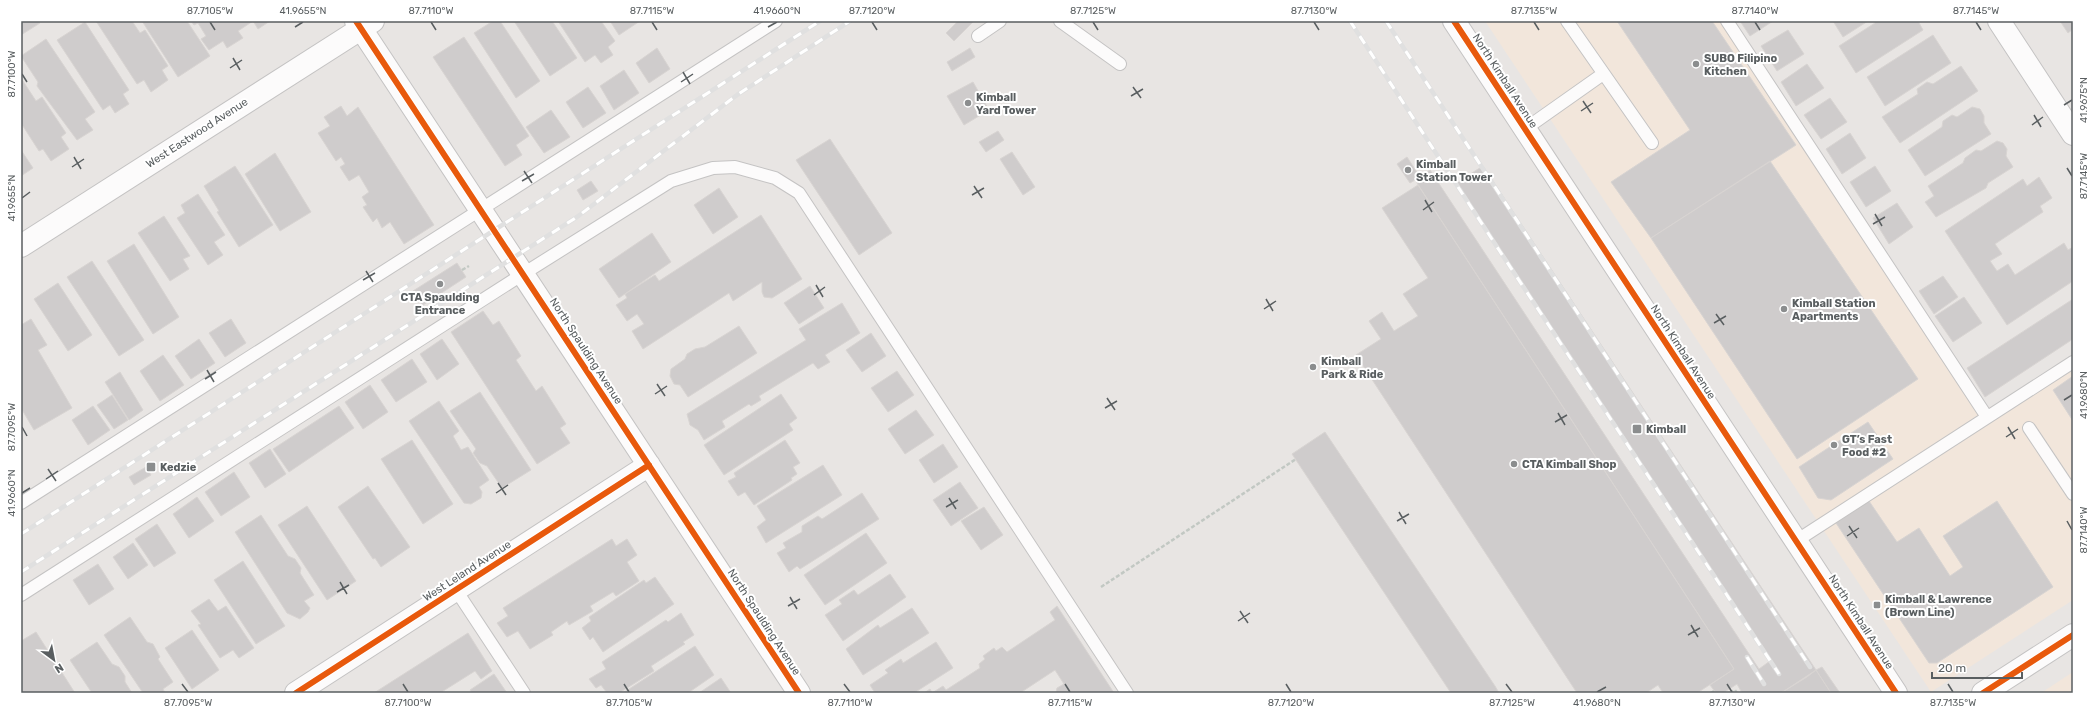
<svg xmlns="http://www.w3.org/2000/svg" width="2094" height="714" font-family="Rubik,sans-serif">
<style>
.commercial{fill:#f2e6db}
.building{fill:#cfcccc;stroke:#d8d4d2}
.lines{fill:none;stroke-linecap:round;stroke-linejoin:round}
.service-casing{stroke:#c4c3c3;stroke-width:14}
.minor-casing{stroke:#c4c3c3;stroke-width:24}
.tertiary-casing{stroke:#c4c3c3;stroke-width:24}
.secondary-casing{stroke:#c4c3c3;stroke-width:24}
.path{stroke:#c2c8c3;stroke-width:2.5;stroke-dasharray:4 2;stroke-linecap:butt}
.service{stroke:#fcfbfb;stroke-width:12}
.minor{stroke:#fcfbfb;stroke-width:22}
.tertiary{stroke:#fcfbfb;stroke-width:22}
.secondary{stroke:#fcfbfb;stroke-width:22}
.rail-casing{stroke:#e0e0e0;stroke-width:4.5}
.rail{stroke:#fff;stroke-width:3;stroke-dasharray:9;stroke-linecap:butt}
.cycleway-casing{stroke:#fff;stroke-width:8}
.cycleway{stroke:#e8590c;stroke-width:6}
.ticks{fill:none;stroke:#595e60;stroke-width:1.5}
.poi-dot{fill:#8b8d8e;stroke:#fff;stroke-width:1.5}
.labels{text-anchor:middle;dominant-baseline:central;stroke-width:4;stroke-linejoin:round;paint-order:stroke}
.poi-label{font-size:11px;font-weight:bold;fill:#595e60;stroke:#fff;text-anchor:start}
.street-label{font-size:11px;fill:#595e60;stroke:#fff}
.neatline{fill:none;stroke:#595e60;stroke-width:1.5}
.ticks-label{font-size:10px;text-anchor:middle;fill:#595e60}
</style>
<rect width="100%" height="100%" fill="#e8e5e3"/>
<path class="commercial" d="M1485,21H1722L1983,415L2073,357V600L1931,692Z
M2073,672V693H2041Z"/>
<path class="building" d="M21,21H38L40,23L21,35Z
M96,21H132L140,33L145,30L168,66L162,70L168,80L151,92L144,80L137,84Z
M142,21H187L210,56L178,77Z
M191,21H253L238,31L243,38L227,48L223,41L209,50L201,39L206,36L198,23L194,25Z
M253,21H270L258,29Z
M493,21H500L540,81L516,98L474,33Z
M514,21H552L577,58L550,76Z
M558,21H601L615,41L608,47L613,55L601,63L595,55L585,62Z
M610,21H640L619,35Z
M958,21L973,22L954,41L946,33Z
M1617,21H1712L1796,145L1651,238L1611,182L1690,130Z
M1740,21H1773L1750,36Z
M1833,21H1868L1843,37Z
M1875,21H1918L1923,30L1856,73L1839,46L1875,23Z
M2060,21H2073V29L2068,33Z
M85,22L129,90L123,94L129,104L115,113L110,105L103,110L57,40Z
M1788,30L1804,54L1777,71L1761,46Z
M1933,35L1951,63L1885,106L1867,77Z
M464,37L529,136L516,145L522,155L505,166L433,57Z
M46,39L95,112L85,119L93,130L77,140L37,86L38,82L21,56Z
M657,48L670,69L649,83L636,63Z
M970,48L975,57L952,71L947,62Z
M1807,64L1824,88L1796,106L1781,82Z
M1961,66L1978,91L1900,143L1882,117L1918,94L1917,89L1927,82L1933,84Z
M624,70L639,93L614,110L600,86Z
M21,78L36,101L42,97L66,133L61,137L69,149L51,161L43,149L39,151L21,123Z
M973,82L989,110L964,125L947,96Z
M588,87L606,113L583,128L566,102Z
M1830,98L1847,122L1821,139L1804,115Z
M341,106L347,116L358,107L434,225L404,244L390,222L382,228L377,218L373,222L363,207L367,205L362,197L369,192L359,175L349,181L340,167L345,164L341,157L336,161L318,133L330,126L324,117Z
M1972,107L1980,109L1984,116V123L1991,134L1925,176L1908,150L1942,127L1943,121L1952,115L1957,117Z
M551,110L570,137L544,153L526,127Z
M998,131L1004,140L986,152L979,142Z
M1850,133L1866,158L1842,174L1826,149Z
M830,139L892,233L859,255L796,160Z
M1997,141L2003,143L2007,149L2006,156L2013,167L1988,183L1986,188L1936,217L1925,202L1934,196L1928,186L1963,163L1965,158L1976,150L1981,151Z
M21,150L33,168L21,176Z
M1012,152L1035,187L1023,195L1000,159Z
M275,153L311,212L280,231L245,174Z
M1407,157L1420,177L1410,183L1397,164Z
M1770,161L1918,379L1797,459L1651,238Z
M235,166L273,225L239,247L217,212L219,211L204,186Z
M1483,166L1816,670L1781,693H1742L1737,684L1723,693H1716L1710,685L1734,669L1415,180L1430,170L1759,669L1770,661L1456,183Z
M1875,166L1891,191L1866,207L1850,182Z
M2039,177L2052,198L2040,206L2043,212L1995,244L2002,254L1990,261L1997,271L2008,264L2015,275L2064,243L2068,250L2073,247V281L2007,325L1945,231L2023,179L2027,186Z
M591,181L598,191L583,200L577,190Z
M1418,185L1734,669L1697,693H1663L1658,685L1646,693H1577L1356,355L1381,339L1369,321L1382,312L1394,331L1418,316L1403,294L1428,278L1382,208Z
M719,188L738,217L713,234L694,205Z
M198,194L225,235L214,242L223,255L208,265L177,218L185,213L181,205Z
M1897,203L1913,227L1889,244L1873,218Z
M761,215L802,279L772,298L764,297L762,292V282L733,301L729,293L643,349L632,331L644,324L637,314L627,321L616,305L627,298L625,294L655,275L659,281Z
M164,216L190,256L183,259L189,269L170,281L138,233Z
M652,233L671,262L619,298L599,269Z
M134,244L179,317L153,334L107,261Z
M92,261L144,340L119,356L67,277Z
M457,263L466,277L423,305L413,291Z
M1943,276L1958,297L1934,314L1919,291Z
M58,283L92,335L68,351L34,299Z
M810,286L824,308L799,324L784,303Z
M1964,297L1982,323L1953,342L1935,316Z
M2073,299V339L1985,397L1967,368Z
M842,303L860,333L825,355L830,362L818,369L813,363L759,396L761,400L751,406L749,404L722,421L725,427L704,440L698,430L690,425L687,414L806,340L799,329Z
M483,311L493,325L499,321L521,356L516,360L536,391L542,386L566,424L560,428L570,443L537,464L451,332Z
M31,319L47,345L38,350L72,408L34,430L21,408V325Z
M231,319L246,343L225,357L209,333Z
M739,326L757,353L688,397L680,385L674,384L670,376L671,369L685,359L687,354L695,349L705,347Z
M871,333L886,356L862,372L846,350Z
M199,339L215,363L191,379L175,356Z
M442,339L459,364L437,380L420,354Z
M163,355L184,385L160,401L140,371Z
M412,359L427,382L396,402L381,380Z
M897,371L914,395L888,412L871,388Z
M120,372L143,410L129,420L105,382Z
M2073,376V421L2053,390Z
M370,385L388,412L363,429L345,402Z
M480,392L531,470L502,488L487,466L480,463L473,453L476,449L450,411Z
M781,394L797,418L789,424L793,430L724,475L704,445Z
M112,395L128,420L114,429L97,405Z
M439,401L459,431L453,436L461,450L468,447L489,480L479,487L482,492L481,498L471,504L464,503L409,421Z
M93,406L110,430L88,445L72,420Z
M339,406L354,428L289,472L273,449Z
M916,410L934,435L905,454L888,429Z
M1868,422L1893,459L1831,500L1818,498L1799,467Z
M1325,432L1495,686L1499,693H1451L1292,454Z
M412,440L453,504L423,524L381,459Z
M785,440L800,463L793,467L797,474L791,478L792,480L754,505L745,492L738,496L728,481L736,477L734,473Z
M943,444L958,467L934,483L919,460Z
M270,449L286,474L265,488L249,463Z
M823,465L842,495L766,543L757,527L766,520L757,506Z
M146,467L151,475L134,485L129,477Z
M234,472L250,497L221,516L205,492Z
M960,482L978,508L951,526L933,500Z
M368,486L410,547L381,567L375,558L373,559L338,507Z
M862,493L879,519L800,569L797,566L789,572L777,553L786,548L783,543L802,532V526L818,516L822,519Z
M197,497L214,521L189,538L173,514Z
M1869,501L1897,542L1919,528L1950,576L1963,567L1943,536L1997,501L2053,587L1937,663H1929L1836,523Z
M307,506L356,581L327,600L278,525Z
M984,507L1003,535L981,550L961,521Z
M261,515L288,556L295,559L301,568L300,573L314,595L304,601L310,608L308,612L300,619L287,613L235,532Z
M157,524L176,553L154,567L135,539Z
M866,533L887,563L825,605L804,575Z
M612,539L616,546L627,539L637,555L627,562L639,581L616,596L613,592L590,606L593,611L569,625L567,621L551,632L553,635L530,649L518,631L507,637L497,623L508,616L503,608Z
M133,543L148,565L128,579L113,557Z
M243,561L285,626L256,644L214,580Z
M98,564L114,589L89,605L73,580Z
M890,574L906,597L843,641L825,615L842,604L839,600L854,590L858,595Z
M655,577L674,604L603,652L593,637L590,640L582,628L591,621L589,617L644,580L646,583Z
M209,599L218,611L226,606L254,648L239,658L233,650L220,658L198,625L201,624L191,611Z
M1057,606L1114,693H1056L1057,688L1064,684L1055,670L1020,693H924L930,689L932,693L943,686L946,690L980,668L979,664L985,659L983,656L994,648L996,651L1002,647L1007,652L1055,620L1050,612Z
M912,608L929,633L863,675L846,649L878,625L880,628Z
M681,613L694,635L683,642L685,644L651,666L654,671L619,693H607L601,685L596,688L589,679L606,669L602,662L666,620L668,622Z
M130,617L147,642L153,644L160,657L158,659L173,682L163,689L165,693H143L104,635Z
M192,630L219,670L192,689L165,648Z
M36,632L75,693H21V641Z
M468,633L492,671L481,679L475,671L440,693H374Z
M97,642L112,664L119,667L125,676V682L132,693H92L70,660Z
M936,642L953,668L914,693H875L870,685L888,673L885,670L901,659L903,663Z
M695,646L714,675L688,693H623Z
M1822,667L1840,693H1831L1816,670Z
M1816,670L1831,693H1781L1807,677Z
M494,674L507,693H472L470,690Z
M721,678L731,693H699Z"/>
<g class="lines">
<defs>
<path id="service" d="M1060,21L1120,64
M1567,21L1652,143
M1727,21L1987,417
M978,36L1000,21
M1525,129L1603,74
M2029,428L2073,494
M21,503L776,21
M1796,541L2073,362
M456,590L524,693
M21,595L523,274L671,181L713,168L735,167L775,178L799,193L1127,693"/>
<path id="minor" d="M356,21L799,693
M1999,21L2073,134
M21,246L373,21
M296,693L649,465"/>
<path id="tertiary" d="M1454,21L1896,693"/>
<path id="secondary" d="M1983,693L2073,635"/>
</defs>
<use href="#service" class="service-casing"/>
<use href="#minor" class="minor-casing"/>
<use href="#tertiary" class="tertiary-casing"/>
<use href="#secondary" class="secondary-casing"/>
<path class="path" d="M462,270L469,266
M1101,587L1296,459
M1711,693L1714,691
M1730,693L1735,690L1737,693"/>
<use href="#service" class="service"/>
<use href="#minor" class="minor"/>
<use href="#tertiary" class="tertiary"/>
<use href="#secondary" class="secondary"/>
<defs>
<path id="rail" d="M1350,21L1499,250L1779,674
M1386,21L1810,667
M21,534L820,21
M21,572L577,217L737,95L850,21
M1747,657L1764,684"/>
</defs>
<use href="#rail" class="rail-casing"/>
<use href="#rail" class="rail"/>
<defs>
<path id="cycleway" d="M356,21L799,693
M1454,21L1896,693
M296,693L649,465
M1983,693L2073,635"/>
</defs>
<use href="#cycleway" class="cycleway-casing"/>
<use href="#cycleway" class="cycleway"/>
</g>
<path class="ticks" d="M210,22L215,30M431,22L436,30M652,22L657,30M872,22L877,30M1093,22L1098,30M1314,22L1319,30M1534,22L1539,30M1755,22L1760,30M1976,22L1981,30M295,27L303,22M768,27L777,22M233,58L240,70M230,68L242,60M683,72L690,84M22,74L27,82M681,82L693,74M1133,87L1141,98M1131,96L1143,89M1583,101L1591,113M2064,105L2072,100M1581,111L1593,103M2034,115L2041,127M2032,125L2043,117M74,157L81,169M72,167L84,159M2067,168L2072,176M524,171L532,183M522,181L534,174M974,186L982,198M972,195L984,188M22,198L30,192M1425,200L1432,212M1423,210L1434,202M1875,214L1882,226M1873,224L1885,217M366,271L373,282M363,280L375,273M816,285L823,297M814,295L825,287M1266,299L1273,311M1264,309L1276,301M1716,314L1724,325M1714,323L1726,316M207,370L214,382M205,379L216,372M657,384L665,396M655,394L667,386M1107,398L1115,410M2064,400L2072,395M1105,408L1117,401M1558,413L1565,425M1555,422L1567,415M22,427L27,436M2008,427L2015,439M2006,437L2018,429M48,469L56,481M46,479L58,471M498,483L506,495M22,493L30,488M496,493L508,485M949,498L956,509M946,507L958,500M1399,512L1406,524M1397,521L1409,514M2067,521L2072,530M1849,526L1857,538M1847,536L1859,528M340,582L347,594M337,592L349,585M790,597L797,609M788,606L800,599M1240,611L1248,623M1238,621L1250,613M1691,625L1698,637M1688,635L1700,628M182,684L188,692M403,684L408,692M624,684L629,692M844,684L850,692M1065,684L1070,692M1286,684L1291,692M1506,684L1512,692M1727,684L1732,692M1948,684L1953,692M1597,692L1606,687"/>
<g class="poi-dot">
<circle cx="1696" cy="64" r="4"/>
<circle cx="968" cy="103" r="4"/>
<circle cx="1408" cy="170" r="4"/>
<circle cx="440" cy="284" r="4"/>
<circle cx="1784" cy="309" r="4"/>
<circle cx="1313" cy="367" r="4"/>
<rect x="1632" y="424" width="10" height="10" rx="2"/>
<circle cx="1834" cy="445" r="4"/>
<circle cx="1514" cy="464" r="4"/>
<rect x="146" y="462" width="10" height="10" rx="2"/>
<rect x="1873" y="601" width="8" height="8" rx="2"/>
</g>
<g class="labels">
<g class="poi-label">
<text x="1704" y="58">SUBO Filipino<tspan x="1704" dy="13">Kitchen</tspan></text>
<text x="976" y="97">Kimball<tspan x="976" dy="13">Yard Tower</tspan></text>
<text x="1416" y="164">Kimball<tspan x="1416" dy="13">Station Tower</tspan></text>
<text x="440" y="297" text-anchor="middle">CTA Spaulding<tspan x="440" dy="13">Entrance</tspan></text>
<text x="1792" y="303">Kimball Station<tspan x="1792" dy="13">Apartments</tspan></text>
<text x="1321" y="361">Kimball<tspan x="1321" dy="13">Park &amp; Ride</tspan></text>
<text x="1646" y="429">Kimball</text>
<text x="1842" y="439">GT’s Fast<tspan x="1842" dy="13">Food #2</tspan></text>
<text x="1522" y="464">CTA Kimball Shop</text>
<text x="160" y="467">Kedzie</text>
<text x="1885" y="599">Kimball &amp; Lawrence<tspan x="1885" dy="13">(Brown Line)</tspan></text>
</g>
<g class="street-label">
<text transform="translate(1505 81) rotate(57)">North Kimball Avenue</text>
<text transform="translate(197 133) rotate(-33)">West Eastwood Avenue</text>
<text transform="translate(586 351) rotate(57)">North Spaulding Avenue</text>
<text transform="translate(1683 352) rotate(57)">North Kimball Avenue</text>
<text transform="translate(467 571) rotate(-33)">West Leland Avenue</text>
<text transform="translate(764 622) rotate(57)">North Spaulding Avenue</text>
<text transform="translate(1861 622) rotate(57)">North Kimball Avenue</text>
</g>
</g>
<rect width="2094" height="714" fill="none" stroke="#ffffff" stroke-width="44"/>
<g transform="translate(54 660) rotate(148)" stroke="#ffffff" stroke-width="3" paint-order="stroke">
<path d="M0-3L7 15L0 10L-7 15Z" fill="#595e60"/>
<text y="-6" font-size="11" font-weight="bold" text-anchor="middle" fill="#595e60">N</text>
</g>
<path d="M1932 672v6h90v-6" fill="none" stroke="#595e60" stroke-width="2"/>
<text x="1938" y="672" font-size="12" fill="#595e60" stroke="#ffffff" stroke-width="3" paint-order="stroke">20 m</text>
<rect x="22" y="22" width="2050" height="670" class="neatline"/>
<g class="ticks-label">
<text x="210" y="14">87.7105°W</text>
<text x="303" y="14">41.9655°N</text>
<text x="431" y="14">87.7110°W</text>
<text x="652" y="14">87.7115°W</text>
<text x="777" y="14">41.9660°N</text>
<text x="872" y="14">87.7120°W</text>
<text x="1093" y="14">87.7125°W</text>
<text x="1314" y="14">87.7130°W</text>
<text x="1534" y="14">87.7135°W</text>
<text x="1755" y="14">87.7140°W</text>
<text x="1976" y="14">87.7145°W</text>
<text transform="translate(11 74) rotate(-90)" y="4">87.7100°W</text>
<text transform="translate(2083 100) rotate(-90)" y="4">41.9675°N</text>
<text transform="translate(2083 176) rotate(-90)" y="4">87.7145°W</text>
<text transform="translate(11 198) rotate(-90)" y="4">41.9655°N</text>
<text transform="translate(2083 395) rotate(-90)" y="4">41.9680°N</text>
<text transform="translate(11 427) rotate(-90)" y="4">87.7095°W</text>
<text transform="translate(11 493) rotate(-90)" y="4">41.9660°N</text>
<text transform="translate(2083 530) rotate(-90)" y="4">87.7140°W</text>
<text x="188" y="706">87.7095°W</text>
<text x="408" y="706">87.7100°W</text>
<text x="629" y="706">87.7105°W</text>
<text x="850" y="706">87.7110°W</text>
<text x="1070" y="706">87.7115°W</text>
<text x="1291" y="706">87.7120°W</text>
<text x="1512" y="706">87.7125°W</text>
<text x="1597" y="706">41.9680°N</text>
<text x="1732" y="706">87.7130°W</text>
<text x="1953" y="706">87.7135°W</text>
</g>
</svg>
